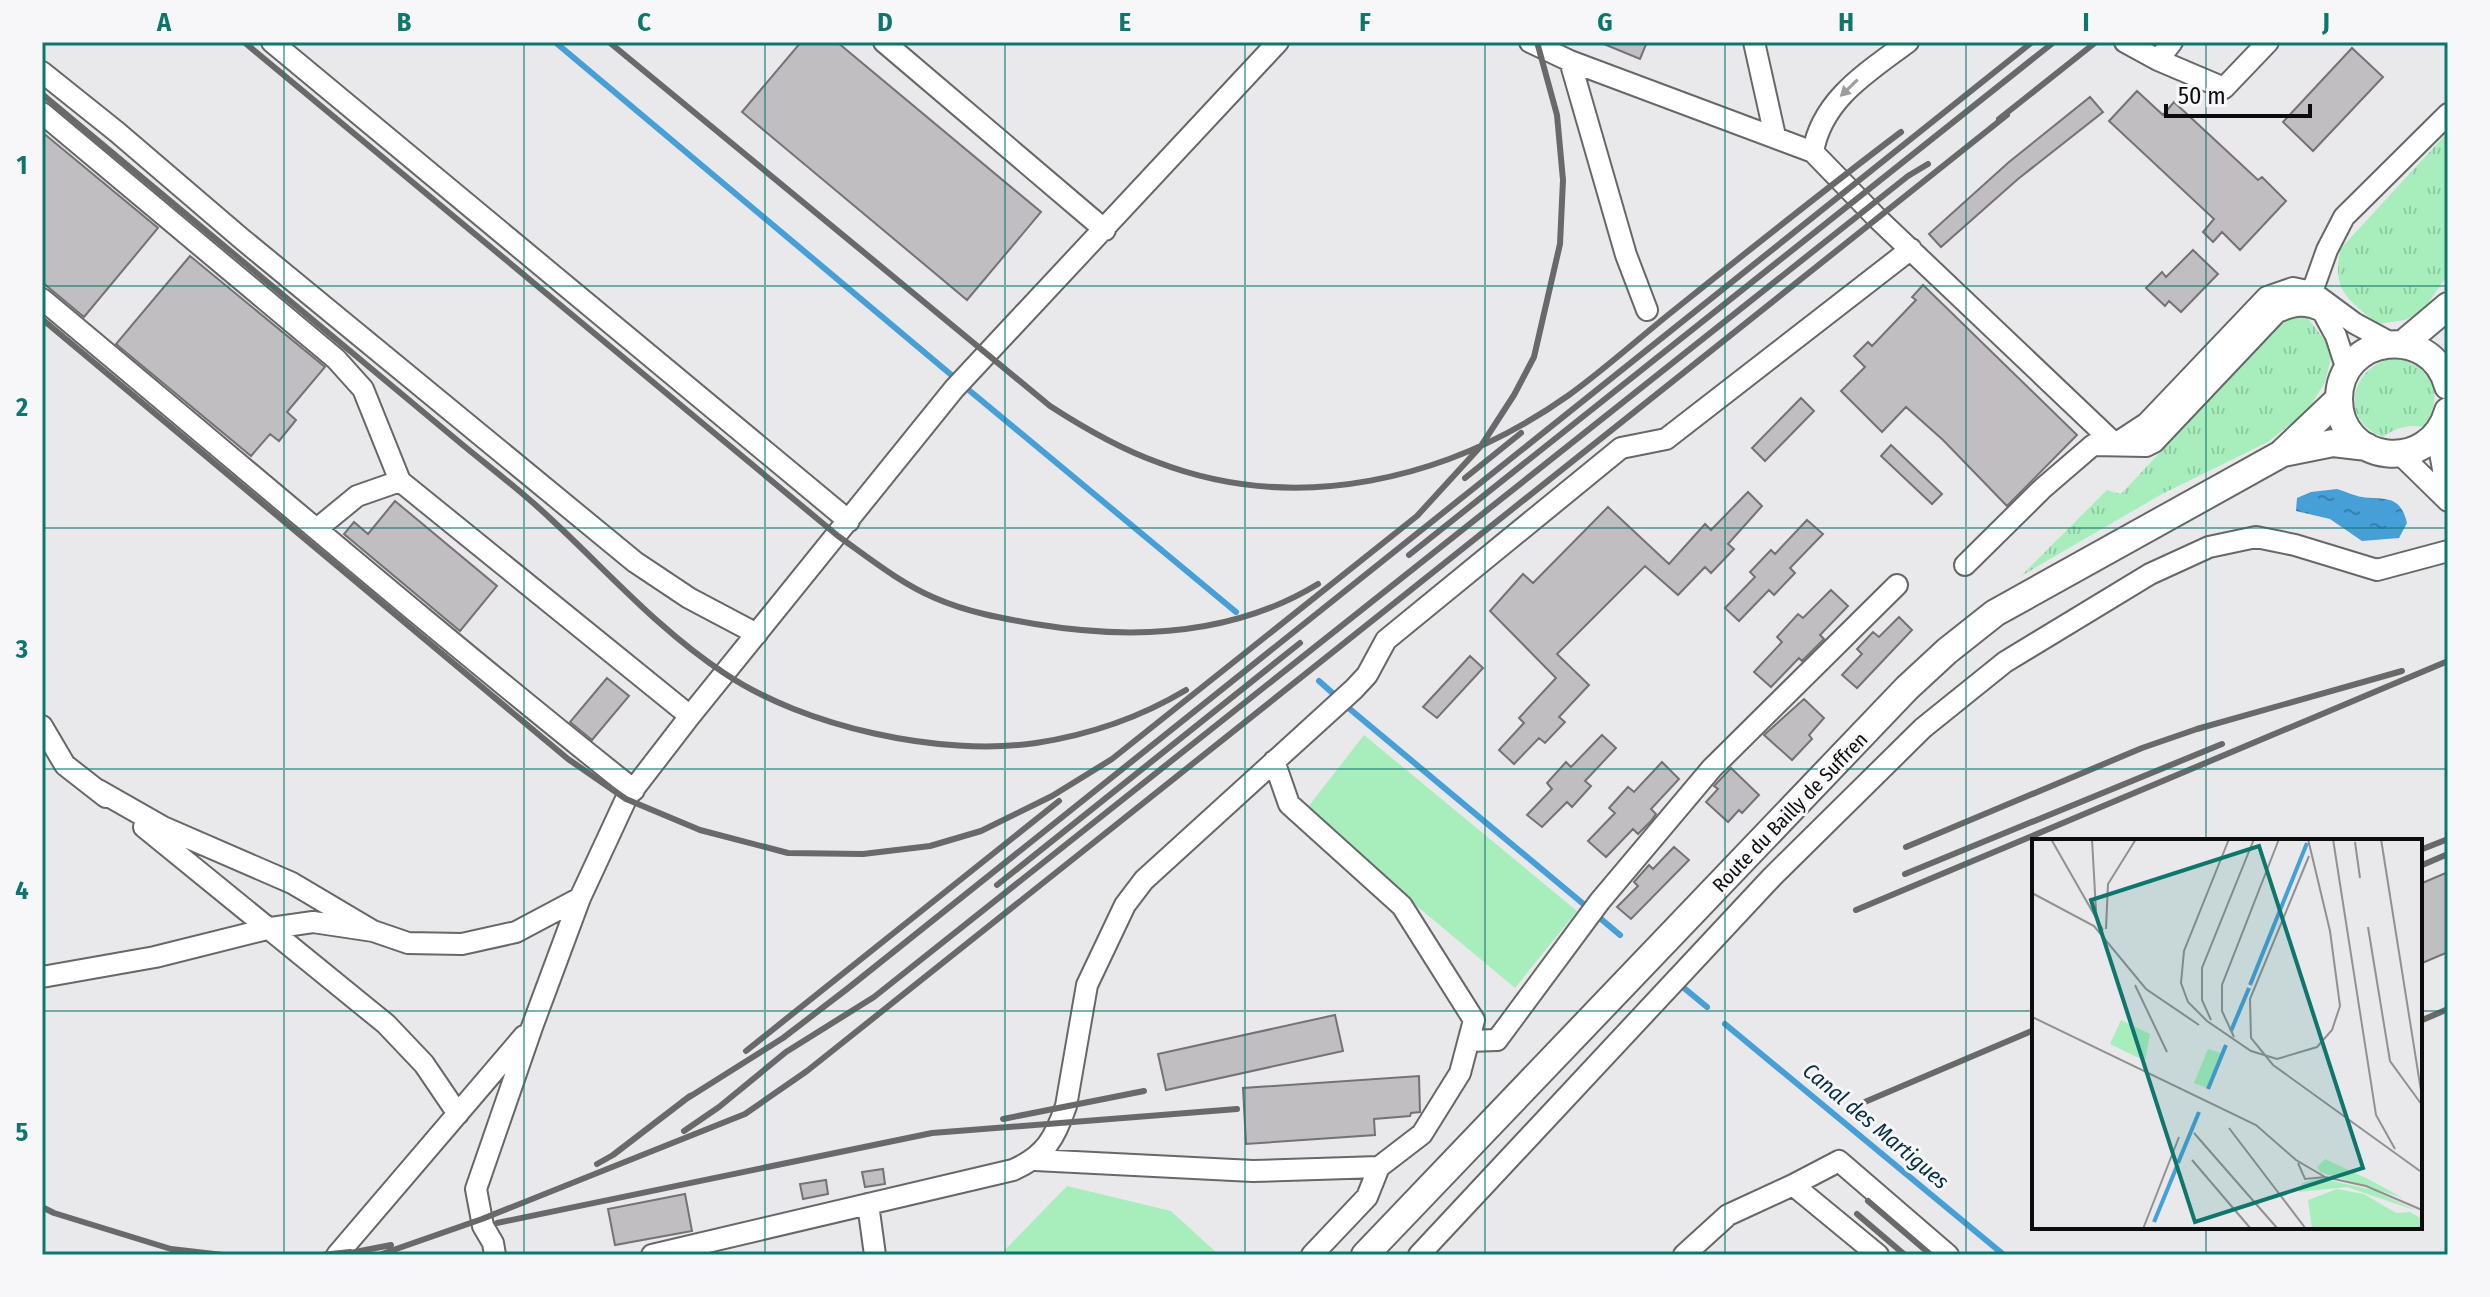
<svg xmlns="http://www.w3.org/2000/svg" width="2490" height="1297" font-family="'Fira Sans Condensed',sans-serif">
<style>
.grass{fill:url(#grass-tufts)}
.pitch{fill:#a8eebc}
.water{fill:url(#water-ripples)}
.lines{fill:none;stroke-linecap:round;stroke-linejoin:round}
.stream{stroke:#469fd7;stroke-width:6}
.building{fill:#c0bec0;stroke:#747274;stroke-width:2}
.minor-casing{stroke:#676769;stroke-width:24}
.major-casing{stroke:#676769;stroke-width:30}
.minor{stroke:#fff;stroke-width:20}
.major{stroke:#fff;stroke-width:26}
.rail{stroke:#696969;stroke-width:6}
.oneway{fill:#9e9e9e}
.grid{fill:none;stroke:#0f766e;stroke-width:2;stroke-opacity:0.55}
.labels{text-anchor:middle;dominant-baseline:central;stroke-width:6;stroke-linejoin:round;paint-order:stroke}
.street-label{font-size:20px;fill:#0c0c0c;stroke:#f7f7f9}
.water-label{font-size:22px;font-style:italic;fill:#052d43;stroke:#f7f7f9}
.inset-river{fill:none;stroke:#469fd7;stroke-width:4}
.inset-road{fill:none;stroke:#919192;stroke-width:2}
.view{fill:#0f766e;fill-opacity:0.15;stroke:#0f766e;stroke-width:4}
.inset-edge{fill:none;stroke:#0c0c0c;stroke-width:4}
.neatline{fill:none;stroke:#0f766e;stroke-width:3}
.grid-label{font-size:26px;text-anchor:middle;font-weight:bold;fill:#0f766e}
</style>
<defs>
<pattern id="grass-tufts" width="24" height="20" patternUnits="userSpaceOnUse" patternTransform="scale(2)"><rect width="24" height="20" fill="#a8eebc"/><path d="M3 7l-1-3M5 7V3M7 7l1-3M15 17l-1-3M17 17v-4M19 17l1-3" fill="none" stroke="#8fcba0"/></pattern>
<pattern id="water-ripples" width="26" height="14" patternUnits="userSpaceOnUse" patternTransform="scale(2)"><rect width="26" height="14" fill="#469fd7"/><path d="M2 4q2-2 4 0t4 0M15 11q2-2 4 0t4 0" fill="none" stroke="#3980ad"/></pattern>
</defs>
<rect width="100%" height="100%" fill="#e9e9eb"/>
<path class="grass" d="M2448,132V274L2423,311L2405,320L2378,324C2347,299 2331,290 2341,248Z
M2295,315L2306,316L2327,343L2331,358L2325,382L2308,410L2268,442L2162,494L2021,576L2107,490L2121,494L2287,317Z
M2396,358C2433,366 2446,396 2423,427C2409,424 2395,428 2383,437C2337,420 2351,364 2396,358Z"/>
<path class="pitch" d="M1364,735L1577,911L1515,988L1304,812Z
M1067,1186L1171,1211L1219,1255H1000Z"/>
<path class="water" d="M2337,489C2345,491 2354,496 2362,497C2385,500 2400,494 2407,523L2399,538L2362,541L2330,519L2296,511L2297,498L2311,492Z"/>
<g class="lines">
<path class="stream" d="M555,42L955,378
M970,391L1236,612
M1319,681L1337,697
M1345,705L1587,907
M1601,919L1620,935
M1684,988L1707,1007
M1725,1024L2004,1255"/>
</g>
<path class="building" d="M801,42H837L1041,212L967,300L742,112Z
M1599,42H1647L1640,59Z
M2352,48L2383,77L2313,151L2283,122Z
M2137,91L2163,115L2174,102L2258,180L2262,177L2286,201L2240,250L2222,232L2213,242L2203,232L2214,219L2109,121Z
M2090,97L2103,112L2018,179L1941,247L1929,234L2009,162Z
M42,132L158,228L84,317L42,282Z
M2193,250L2218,274L2181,312L2169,301L2165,306L2146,288L2162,272L2166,277Z
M190,256L325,367L287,412L296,420L279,441L270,434L251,456L116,344Z
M1923,285L2077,435L2007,506L1943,440L1906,407L1882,432L1841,391L1865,367L1854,356L1868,342L1872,346L1916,300L1912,297Z
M1801,398L1814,411L1765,461L1752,448Z
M1891,445L1942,494L1932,504L1881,456Z
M1748,492L1762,506L1728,544L1734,549L1711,573L1705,567L1678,595L1645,566L1557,654L1589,685L1559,717L1565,722L1545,743L1539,738L1514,764L1499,750L1524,723L1519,718L1556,678L1490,611L1523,574L1533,583L1608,507L1669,564L1705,524L1711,530Z
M395,501L497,586L460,631L344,534L354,522L368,534Z
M1807,520L1823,534L1790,568L1795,573L1774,595L1769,590L1739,621L1725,608L1755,577L1750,572L1771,550L1775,554Z
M1831,590L1848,606L1820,635L1824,639L1802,661L1799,658L1771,687L1754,672L1782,642L1777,637L1798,614L1803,618Z
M1899,617L1912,630L1857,688L1842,675L1862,654L1857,649L1873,632L1879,637Z
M1470,656L1483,668L1437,718L1423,707Z
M607,678L629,696L592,740L570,722Z
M1804,699L1824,718L1809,735L1812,739L1792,760L1764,735Z
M1602,735L1616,748L1585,781L1591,786L1572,807L1567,802L1542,827L1527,815L1552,789L1547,783L1566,762L1571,767Z
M1662,762L1679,779L1651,809L1656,814L1651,821L1638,834L1633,829L1606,857L1588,841L1615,813L1609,808L1628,787L1634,792Z
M1731,768L1759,795L1742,813L1739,810L1728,822L1706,802L1718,789L1714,786Z
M1674,847L1689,860L1631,919L1617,907L1638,886L1634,882L1649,865L1653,869Z
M2448,872V952L2420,964V884Z
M1335,1015L1343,1051L1166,1090L1158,1054Z
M1419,1076L1420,1112L1411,1113L1410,1116L1374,1119L1375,1135L1246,1144L1243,1088Z
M883,1169L885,1184L865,1187L862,1172Z
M826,1180L828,1194L803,1199L800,1184Z
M685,1194L692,1231L615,1245L608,1209Z"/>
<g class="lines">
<defs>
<path id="minor" d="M272,42L849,521
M884,42L1105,230
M1530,42L1570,61L1813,152L1876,217L2115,444
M1754,42L1775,136
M2125,42L2158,60L2172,42
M2158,60L2224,88L2268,42
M1570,61L1626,255L1647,310
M42,72L117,132L242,239L635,562L689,598L757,634
M42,113L336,359L363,389L400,481
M1813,152C1822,99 1868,72 1908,42
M2312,292L2327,250L2344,217L2448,114
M42,299C239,463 433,630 634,790
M2347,370L2336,336L2312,292L2354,323L2391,343
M2437,435L2448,498
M2115,444L2147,423L2267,297L2293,288L2312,292
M2400,454L2448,501
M318,528L357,496L400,481L690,716
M1965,565L2043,488L2093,445L2146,446L2154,442L2277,312C2295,305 2304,303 2322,311
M42,726L65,765L106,797
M144,827L386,1024L424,1064L458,1114
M373,931L408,943L462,944L516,932L580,898
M42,977L155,957L271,928L313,922L373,931L292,883L163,827L98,790
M1469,1041L1497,1040L1600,901L1712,768L1897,585
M1035,1160L1253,1171L1379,1167L1422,1134L1460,1073L1474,1020L1402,906L1289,804L1274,761
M1793,1185L1839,1161L1948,1255
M868,1204L875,1255
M337,1255L524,1036
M495,1255L493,1243L483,1226L476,1189L532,1027L580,898L626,799L690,716L954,389L1278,42
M652,1255L1013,1170C1045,1156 1055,1138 1066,1106L1087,985L1125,905L1144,880L1354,689L1367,675L1386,640L1621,448L1666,439L1911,249
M1312,1255L1367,1197L1379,1167
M1419,1255L1772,877L1923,728L2005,662L2150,574L2209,547L2256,537L2295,545L2377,570L2448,551
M1684,1255L1728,1215L1793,1185L1878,1255"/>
<path id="major" d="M2403,344L2448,306
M2448,386C2431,323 2339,335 2339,399C2339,464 2430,475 2448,411
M2283,453L2333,443L2367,447
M1365,1255L1907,688L1947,651L1995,613L2281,454L2339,399"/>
</defs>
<use href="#minor" class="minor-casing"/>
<use href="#major" class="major-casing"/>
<use href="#minor" class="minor"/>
<use href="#major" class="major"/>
<path class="rail" d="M244,42L838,536C869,558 900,583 935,598C967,612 1000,618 1035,624C1131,640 1233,636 1318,584
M609,42L1050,406C1084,428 1118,448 1157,462C1297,516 1449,480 1569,395C1605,369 1638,339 1673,311C1748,251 1824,190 1901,132
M42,94C181,210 319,325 458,441C489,467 523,492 553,521C609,573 660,631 724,673C804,727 941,757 1036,743C1088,735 1141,717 1186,690
M1999,119L2096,42
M42,319L568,759L626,799L700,830L788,853L863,854L930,846L981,831L1052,796L1112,759L1417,516L1481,446L1514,395L1534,357L1560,244L1563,180L1557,115L1537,42
M1465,478L1521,433
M1409,555L2054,42
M1906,847L2142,748L2197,729L2402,671
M2420,850L2448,839
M2420,866L2448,854
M1905,874L2222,744
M997,885L1300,643
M1856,910L2448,661
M2420,1021L2448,1009
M746,1051L1059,801
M683,1101L783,1038L847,989L2031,43
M1860,1104L2034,1030
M1003,1119L1144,1091
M684,1131L719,1107L786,1052L874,997L1908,176L1928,164
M597,1164L613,1155L690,1096
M1868,1201L1931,1255
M42,1207L54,1213L171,1249L223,1255
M1857,1214L1905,1255
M497,1223L932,1133L1237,1109
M322,1255L350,1252
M340,1255L391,1245
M379,1255L482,1219L745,1114L807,1071L2007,115"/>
</g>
<defs><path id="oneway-solid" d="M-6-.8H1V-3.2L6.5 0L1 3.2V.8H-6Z" transform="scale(2)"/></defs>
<use class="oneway" href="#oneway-solid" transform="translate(1849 88) rotate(136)"/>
<path class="grid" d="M284,42V1255M524,42V1255M765,42V1255M1005,42V1255M1245,42V1255M1485,42V1255M1725,42V1255M1966,42V1255M2206,42V841M42,286H2448M42,528H2448M42,769H2448M42,1011H2034M2420,1011H2448M2206,1227V1255"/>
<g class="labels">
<g class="street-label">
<text transform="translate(1790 812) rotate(-46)">Route du Bailly de Suffren</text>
</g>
<g class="water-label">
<text transform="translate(1876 1126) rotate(40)">Canal des Martigues</text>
</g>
</g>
<g transform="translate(2032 839)">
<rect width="390" height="390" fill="#e9e9eb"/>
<path d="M293,320L336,340L371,359L288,333L285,328ZM287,339L341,351L385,372L315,348L267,353L270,344ZM305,350L332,355L364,374L378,373L390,380V390H280L276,361Z" fill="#a8eebc"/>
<path d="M89,181L118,195L113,222L78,205ZM176,210L189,214L175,249L162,244Z" fill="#a8eebc"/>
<path class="inset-river" d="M218,146L275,4M199,192L217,149M176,250L194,206M146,324L167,273M122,383L145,327"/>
<path class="inset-road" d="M19,0L71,91M60,0L64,72M197,0L152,112L149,144L156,163L175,182L219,212L245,220L285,208L300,191L308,167L298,92L276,0M301,0L344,276L363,310M349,0L390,258M323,3L328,39M277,17L218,160L219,199L241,226L388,332M0,54L62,87L114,150L167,186M336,88L358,222L390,266M74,90L76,45L104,0M103,146L135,213M0,178L224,286L264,321L293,338M179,181L170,161V129L222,0M202,198L190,172V146L247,0M197,289L274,390M162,294L245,389M160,321L219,390M266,324L273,340L293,338L334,347L390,371M111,390L147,298"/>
<path class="view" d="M227,7L331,329L163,383L59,61Z"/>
<rect width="390" height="390" class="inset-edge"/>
</g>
<rect width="2490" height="1297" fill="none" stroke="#f7f7f9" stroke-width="88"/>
<path d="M2166 104v12h144v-12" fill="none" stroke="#0c0c0c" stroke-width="4"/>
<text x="2178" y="104" font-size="24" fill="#0c0c0c" stroke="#f7f7f9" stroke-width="6" paint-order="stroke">50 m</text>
<rect x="44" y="44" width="2402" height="1209" class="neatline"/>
<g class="grid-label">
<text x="164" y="31">A</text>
<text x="404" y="31">B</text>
<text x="644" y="31">C</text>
<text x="885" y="31">D</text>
<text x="1125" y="31">E</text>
<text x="1365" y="31">F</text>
<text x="1605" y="31">G</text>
<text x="1846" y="31">H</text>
<text x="2086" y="31">I</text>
<text x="2326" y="31">J</text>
<text x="22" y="174">1</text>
<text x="22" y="416">2</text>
<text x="22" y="658">3</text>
<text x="22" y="899">4</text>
<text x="22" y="1141">5</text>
</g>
</svg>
